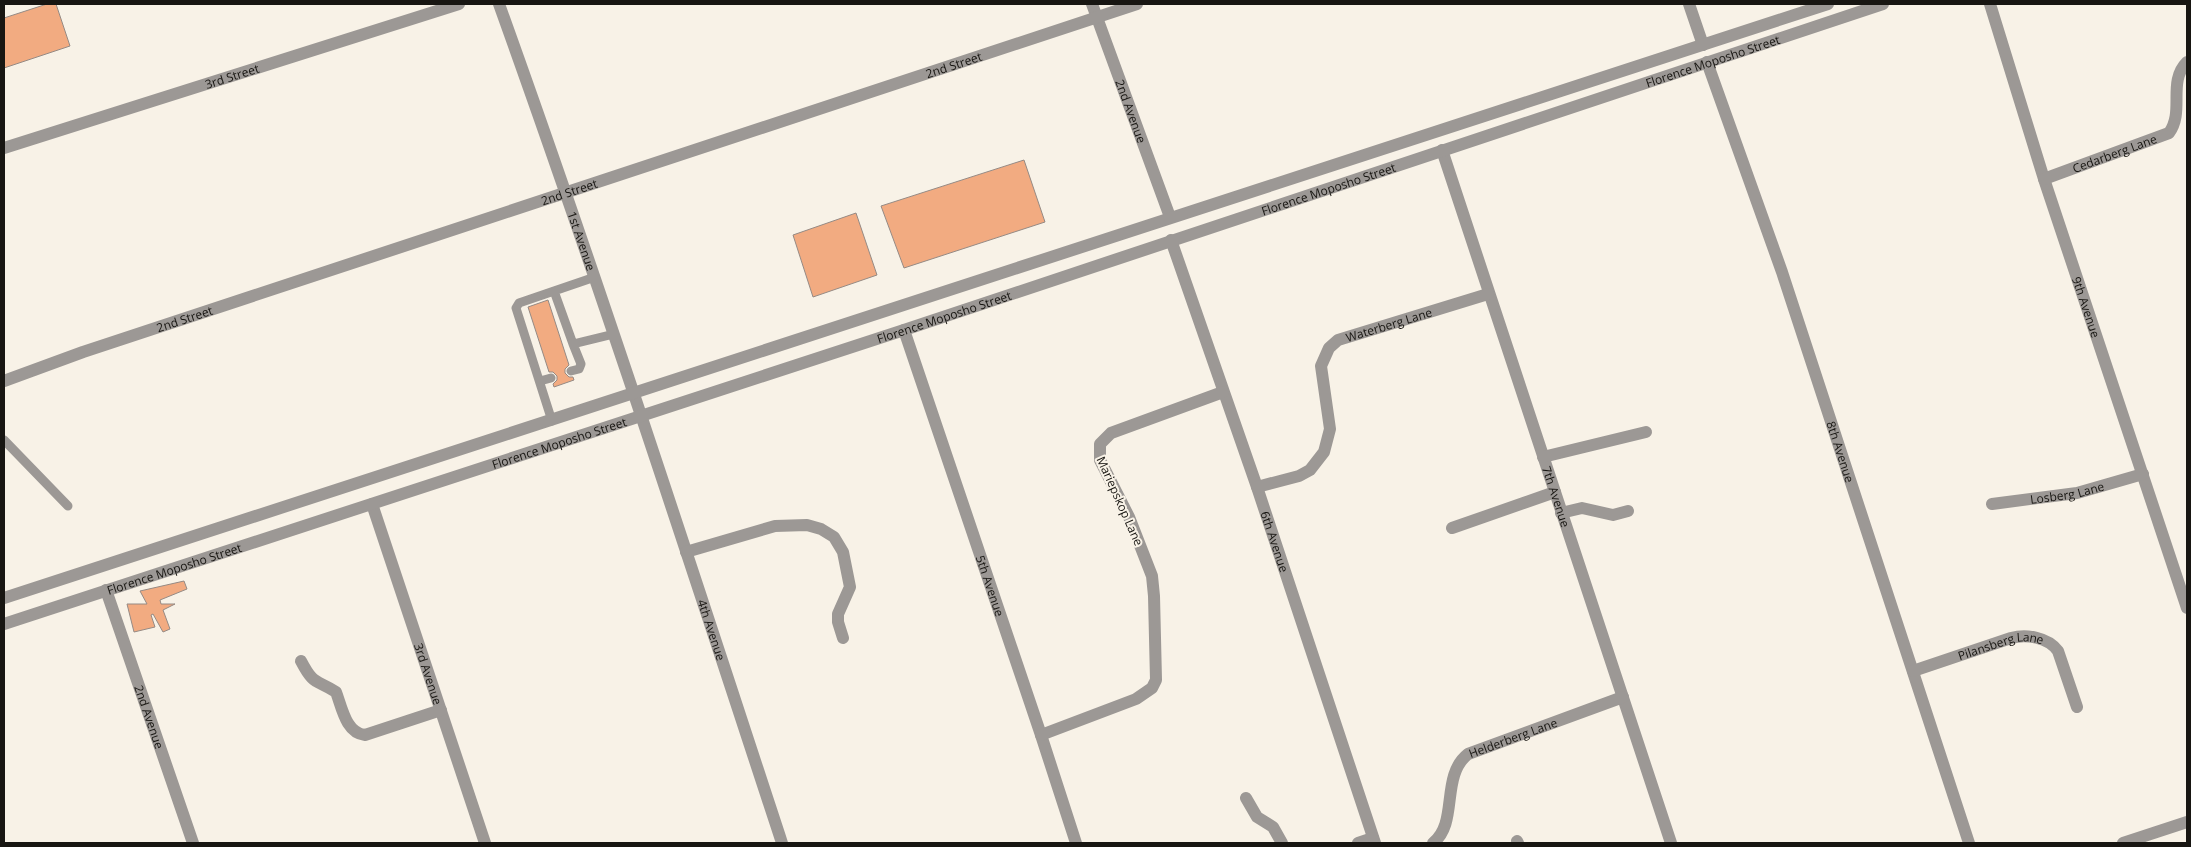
<svg xmlns="http://www.w3.org/2000/svg" width="2191" height="847" font-family="'Open Sans',sans-serif">
<style>
.building{fill:#f2ab81;stroke:#958a84}
.lines{fill:none;stroke-linecap:round;stroke-linejoin:round}
.service{stroke:#9c9895;stroke-width:9}
.minor{stroke:#9c9895;stroke-width:12}
.tertiary{stroke:#9c9895;stroke-width:12}
.labels{text-anchor:middle;dominant-baseline:central;stroke-width:4;stroke-linejoin:round;paint-order:stroke}
.street-label{font-size:12px;fill:#181612;stroke:#f8f2e7}
</style>
<rect width="100%" height="100%" fill="#f8f2e7"/>
<path class="building" d="M47,4H56L70,46L4,68V18Z
M1024,160L1045,222L904,268L881,206Z
M856,213L877,275L813,297L793,235Z
M548,300L569,365L565,369V373L569,377H573L574,380L554,387L553,384L557,380V376L553,372H549L528,307Z
M184,581L187,589L160,600L161,604H175L163,610L170,629L163,632L153,614L151,615L155,627L134,632L127,604H147L140,591Z"/>
<g class="lines">
<path class="service" d="M595,277L554,291L573,344L614,334
M571,371L579,369L581,364L573,344
M540,381L551,378
M552,421L516,308L519,303L554,291
M4,440L68,506"/>
<g class="minor">
<path id="s1" d="M499,4C599,282 690,563 782,843"/>
<path id="s2" d="M1092,4L1170,217"/>
<path d="M1689,4L1703,45"/>
<path id="s3" d="M1990,4L2044,179L2187,608"/>
<path id="s4" d="M1707,62L1782,272L1969,843"/>
<path id="s5" d="M4,148L459,4"/>
<path id="s6" d="M1442,150L1671,843"/>
<path id="s7" d="M2044,179L2169,133C2185,111 2167,82 2187,62"/>
<path id="s8" d="M1171,240L1257,487L1375,843"/>
<path id="s9" d="M904,330L1041,735L1076,843"/>
<path id="s10" d="M4,381L83,352L1137,4"/>
<path d="M1543,457L1646,432"/>
<path id="s11" d="M1257,487L1299,476L1310,470L1324,452L1330,429L1321,366L1329,348L1338,340L1488,294"/>
<path id="s12" d="M372,504L485,843"/>
<path id="s13" d="M1992,504L2077,493L2143,474"/>
<path d="M1561,513L1582,508L1613,515L1628,511"/>
<path d="M1452,528L1555,492"/>
<path d="M686,552L775,526L807,525L821,529L834,537L843,552L850,587L838,614V622L843,638"/>
<path id="s14" d="M106,590L193,843"/>
<path d="M301,661C314,686 316,679 336,692C342,708 346,733 365,735L441,710"/>
<path id="s15" d="M1913,671L2011,638C2026,634 2048,637 2058,651L2077,707"/>
<path d="M1041,735L1136,699L1152,688L1156,680L1154,596L1152,576L1129,517L1100,460V444L1111,433L1223,392"/>
<path d="M1246,798L1257,817L1273,827L1282,843"/>
<path d="M1517,841L1518,843"/>
<path d="M1358,843L1373,838"/>
<path id="s16" d="M1433,843C1459,823 1440,776 1468,754L1623,697"/>
<path d="M2123,843L2187,822"/>
</g>
<g class="tertiary">
<path d="M4,598L1828,4"/>
<path id="s17" d="M4,624L904,330L1883,4"/>
</g>
</g>
<g class="labels">
<g class="street-label">
<text stroke="none"><textPath href="#s17" startOffset="1799">Florence Moposho Street</textPath></text>
<text stroke="none"><textPath href="#s10" startOffset="1001">2nd Street</textPath></text>
<text stroke="none"><textPath href="#s5" startOffset="239">3rd Street</textPath></text>
<text stroke="none"><textPath href="#s2" startOffset="114">2nd Avenue</textPath></text>
<text stroke="none"><textPath href="#s7" startOffset="75">Cedarberg Lane</textPath></text>
<text stroke="none"><textPath href="#s17" startOffset="1394">Florence Moposho Street</textPath></text>
<text stroke="none"><textPath href="#s10" startOffset="596">2nd Street</textPath></text>
<text stroke="none"><textPath href="#s1" startOffset="251">1st Avenue</textPath></text>
<text stroke="none"><textPath href="#s3" startOffset="318">9th Avenue</textPath></text>
<text stroke="none"><textPath href="#s17" startOffset="989">Florence Moposho Street</textPath></text>
<text stroke="none"><textPath href="#s10" startOffset="191">2nd Street</textPath></text>
<text stroke="none"><textPath href="#s11" startOffset="251">Waterberg Lane</textPath></text>
<text stroke="none"><textPath href="#s17" startOffset="584">Florence Moposho Street</textPath></text>
<text stroke="none"><textPath href="#s4" startOffset="412">8th Avenue</textPath></text>
<text stroke="none"><textPath href="#s13" startOffset="76">Losberg Lane</textPath></text>
<text stroke="none"><textPath href="#s6" startOffset="365">7th Avenue</textPath></text>
<text transform="translate(1120 501) rotate(66)">Mariepskop Lane</text>
<text stroke="none"><textPath href="#s8" startOffset="319">6th Avenue</textPath></text>
<text stroke="none"><textPath href="#s17" startOffset="179">Florence Moposho Street</textPath></text>
<text stroke="none"><textPath href="#s9" startOffset="270">5th Avenue</textPath></text>
<text stroke="none"><textPath href="#s1" startOffset="661">4th Avenue</textPath></text>
<text stroke="none"><textPath href="#s15" startOffset="92">Pilansberg Lane</textPath></text>
<text stroke="none"><textPath href="#s12" startOffset="179">3rd Avenue</textPath></text>
<text stroke="none"><textPath href="#s14" startOffset="134">2nd Avenue</textPath></text>
<text stroke="none"><textPath href="#s16" startOffset="146">Helderberg Lane</textPath></text>
</g>
</g>
<rect width="2191" height="847" fill="none" stroke="#181612" stroke-width="10"/>
</svg>
